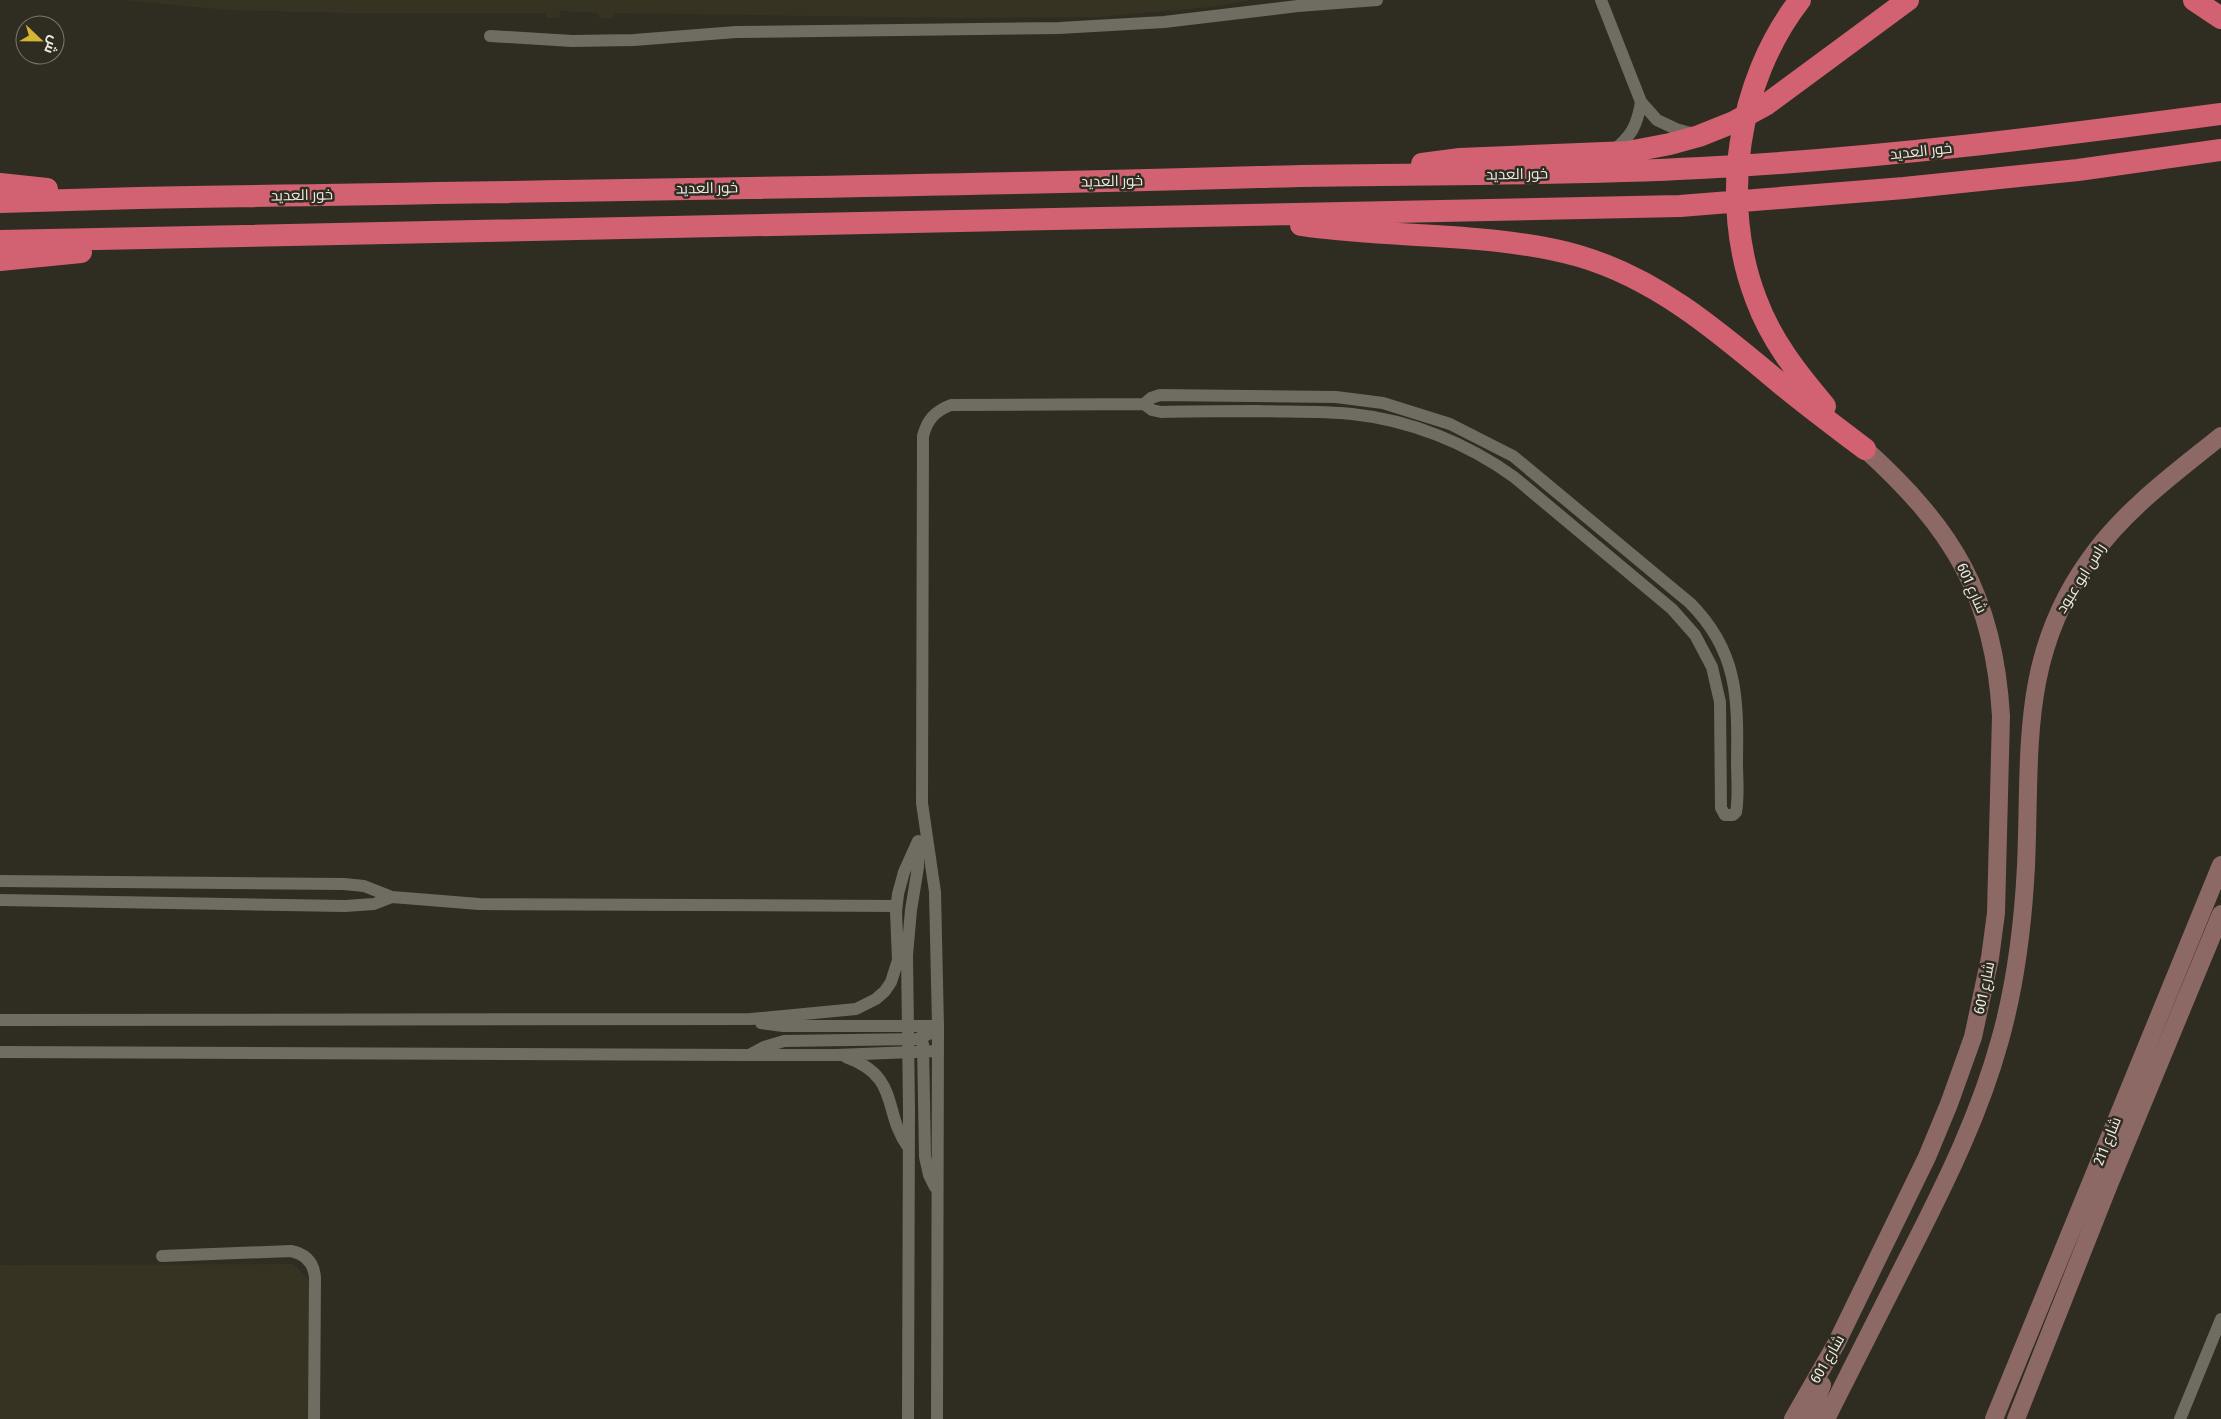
<svg xmlns="http://www.w3.org/2000/svg" width="2221" height="1419" font-family="'Fira Sans Condensed',Cairo,sans-serif">
<style>
.built{fill:#373323}
.lines{fill:none;stroke-linecap:round;stroke-linejoin:round}
.minor{stroke:#6f6c61;stroke-width:12}
.secondary{stroke:#8d6966;stroke-width:18}
.motorway{stroke:#d26271;stroke-width:22}
.labels{text-anchor:middle;dominant-baseline:central;stroke-width:5;stroke-linejoin:round;paint-order:stroke}
.street-label{font-size:15px;fill:#edebe5;stroke:#2f2c22}
</style>
<rect width="100%" height="100%" fill="#2f2c22"/>
<path class="built" d="M121,0H1251L1211,7L1097,17L961,18L613,13V18H599V13L560,11L559,18H546V13H344L227,10Z
M293,1264L311,1282L310,1419H0V1265Z"/>
<g class="lines">
<path class="minor" d="M1601,0L1641,102L1657,120L1676,129L1694,134
M490,36L572,41L634,40L736,32L1059,28L1164,22L1298,6L1377,0
M1612,152C1631,136 1637,127 1641,102
M1160,395L1336,397L1383,403L1450,424L1513,456L1690,603C1738,651 1738,698 1737,762C1737,778 1739,797 1736,812L1733,815H1725L1721,808L1720,702L1712,667L1695,635L1672,609L1514,477C1467,443 1410,420 1352,414C1321,411 1288,412 1257,411C1225,411 1193,411 1161,412L1152,410L1144,404L1151,398Z
M0,881L344,884L364,886L392,897L479,904L896,906
M0,900L345,906L374,904L392,897
M0,1020L751,1019L856,1009L876,999L885,991L891,982L898,960L896,912L898,894L904,872L918,841
M761,1023L783,1026H938
M923,1044L925,1157L929,1175L935,1187
M0,1052L749,1055H836L938,1051
M751,1054L764,1047L784,1041L917,1039L931,1033L938,1026
M846,1057C901,1077 882,1111 908,1147
M162,1256L291,1251C306,1254 314,1263 315,1278L314,1419
M908,1419L909,1109L907,955L911,910L918,867V845
M937,1419L938,1026L935,892L922,803L923,436C927,420 935,411 951,405L1144,404
M2180,1419L2221,1319"/>
<path class="secondary" d="M1793,1419L1836,1344L1927,1157L1949,1104L1973,1037L1990,958L1996,913L2001,716C1994,595 1953,529 1865,449
M1809,1419L1822,1385
M1826,1419C1855,1362 1884,1304 1913,1247C1947,1180 1980,1113 2000,1040C2016,983 2023,925 2026,866C2031,752 2019,658 2089,560C2124,510 2174,474 2221,436
M1994,1419L2221,865
M2016,1419L2108,1187L2221,914"/>
<path class="motorway" d="M1800,0C1737,81 1719,203 1756,299C1771,340 1797,373 1825,406
M2194,0L2221,18
M1422,164L1460,159L1628,152L1670,144L1699,136L1734,122L1767,104L1908,0
M0,184L47,189
M0,202L138,198C511,191 886,188 1259,177C1406,173 1553,176 1700,168C1874,159 2048,137 2221,114
M1301,225C1393,239 1489,231 1579,256C1658,279 1720,333 1781,384C1809,407 1837,428 1865,449
M0,241L1680,206L1904,188L2078,170L2221,150
M0,260L81,252"/>
</g>
<g class="labels">
<g class="street-label">
<text transform="translate(1921 151) rotate(-6)">خور العديد</text>
<text transform="translate(1517 174) rotate(-1)">خور العديد</text>
<text transform="translate(1112 181) rotate(-1)">خور العديد</text>
<text transform="translate(707 188) rotate(-1)">خور العديد</text>
<text transform="translate(302 195) rotate(-1)">خور العديد</text>
<text transform="translate(2081 578) rotate(-58)">راس ابو عبود</text>
<text transform="translate(1972 588) rotate(66)">شارع 601</text>
<text transform="translate(1984 988) rotate(-78)">شارع 601</text>
<text transform="translate(2107 1141) rotate(-68)">شارع 211</text>
<text transform="translate(1827 1359) rotate(-60)">شارع 601</text>
</g>
</g>
<g transform="translate(40 40) rotate(112)"><circle r="24" fill="#2f2c22" stroke="#7b7870"/>
<path d="M0-4L9 19L0 12L-9 19Z" fill="#d6b534"/>
<text y="-8" font-size="14" font-weight="bold" text-anchor="middle" fill="#edebe5">ش</text>
</g>
</svg>
